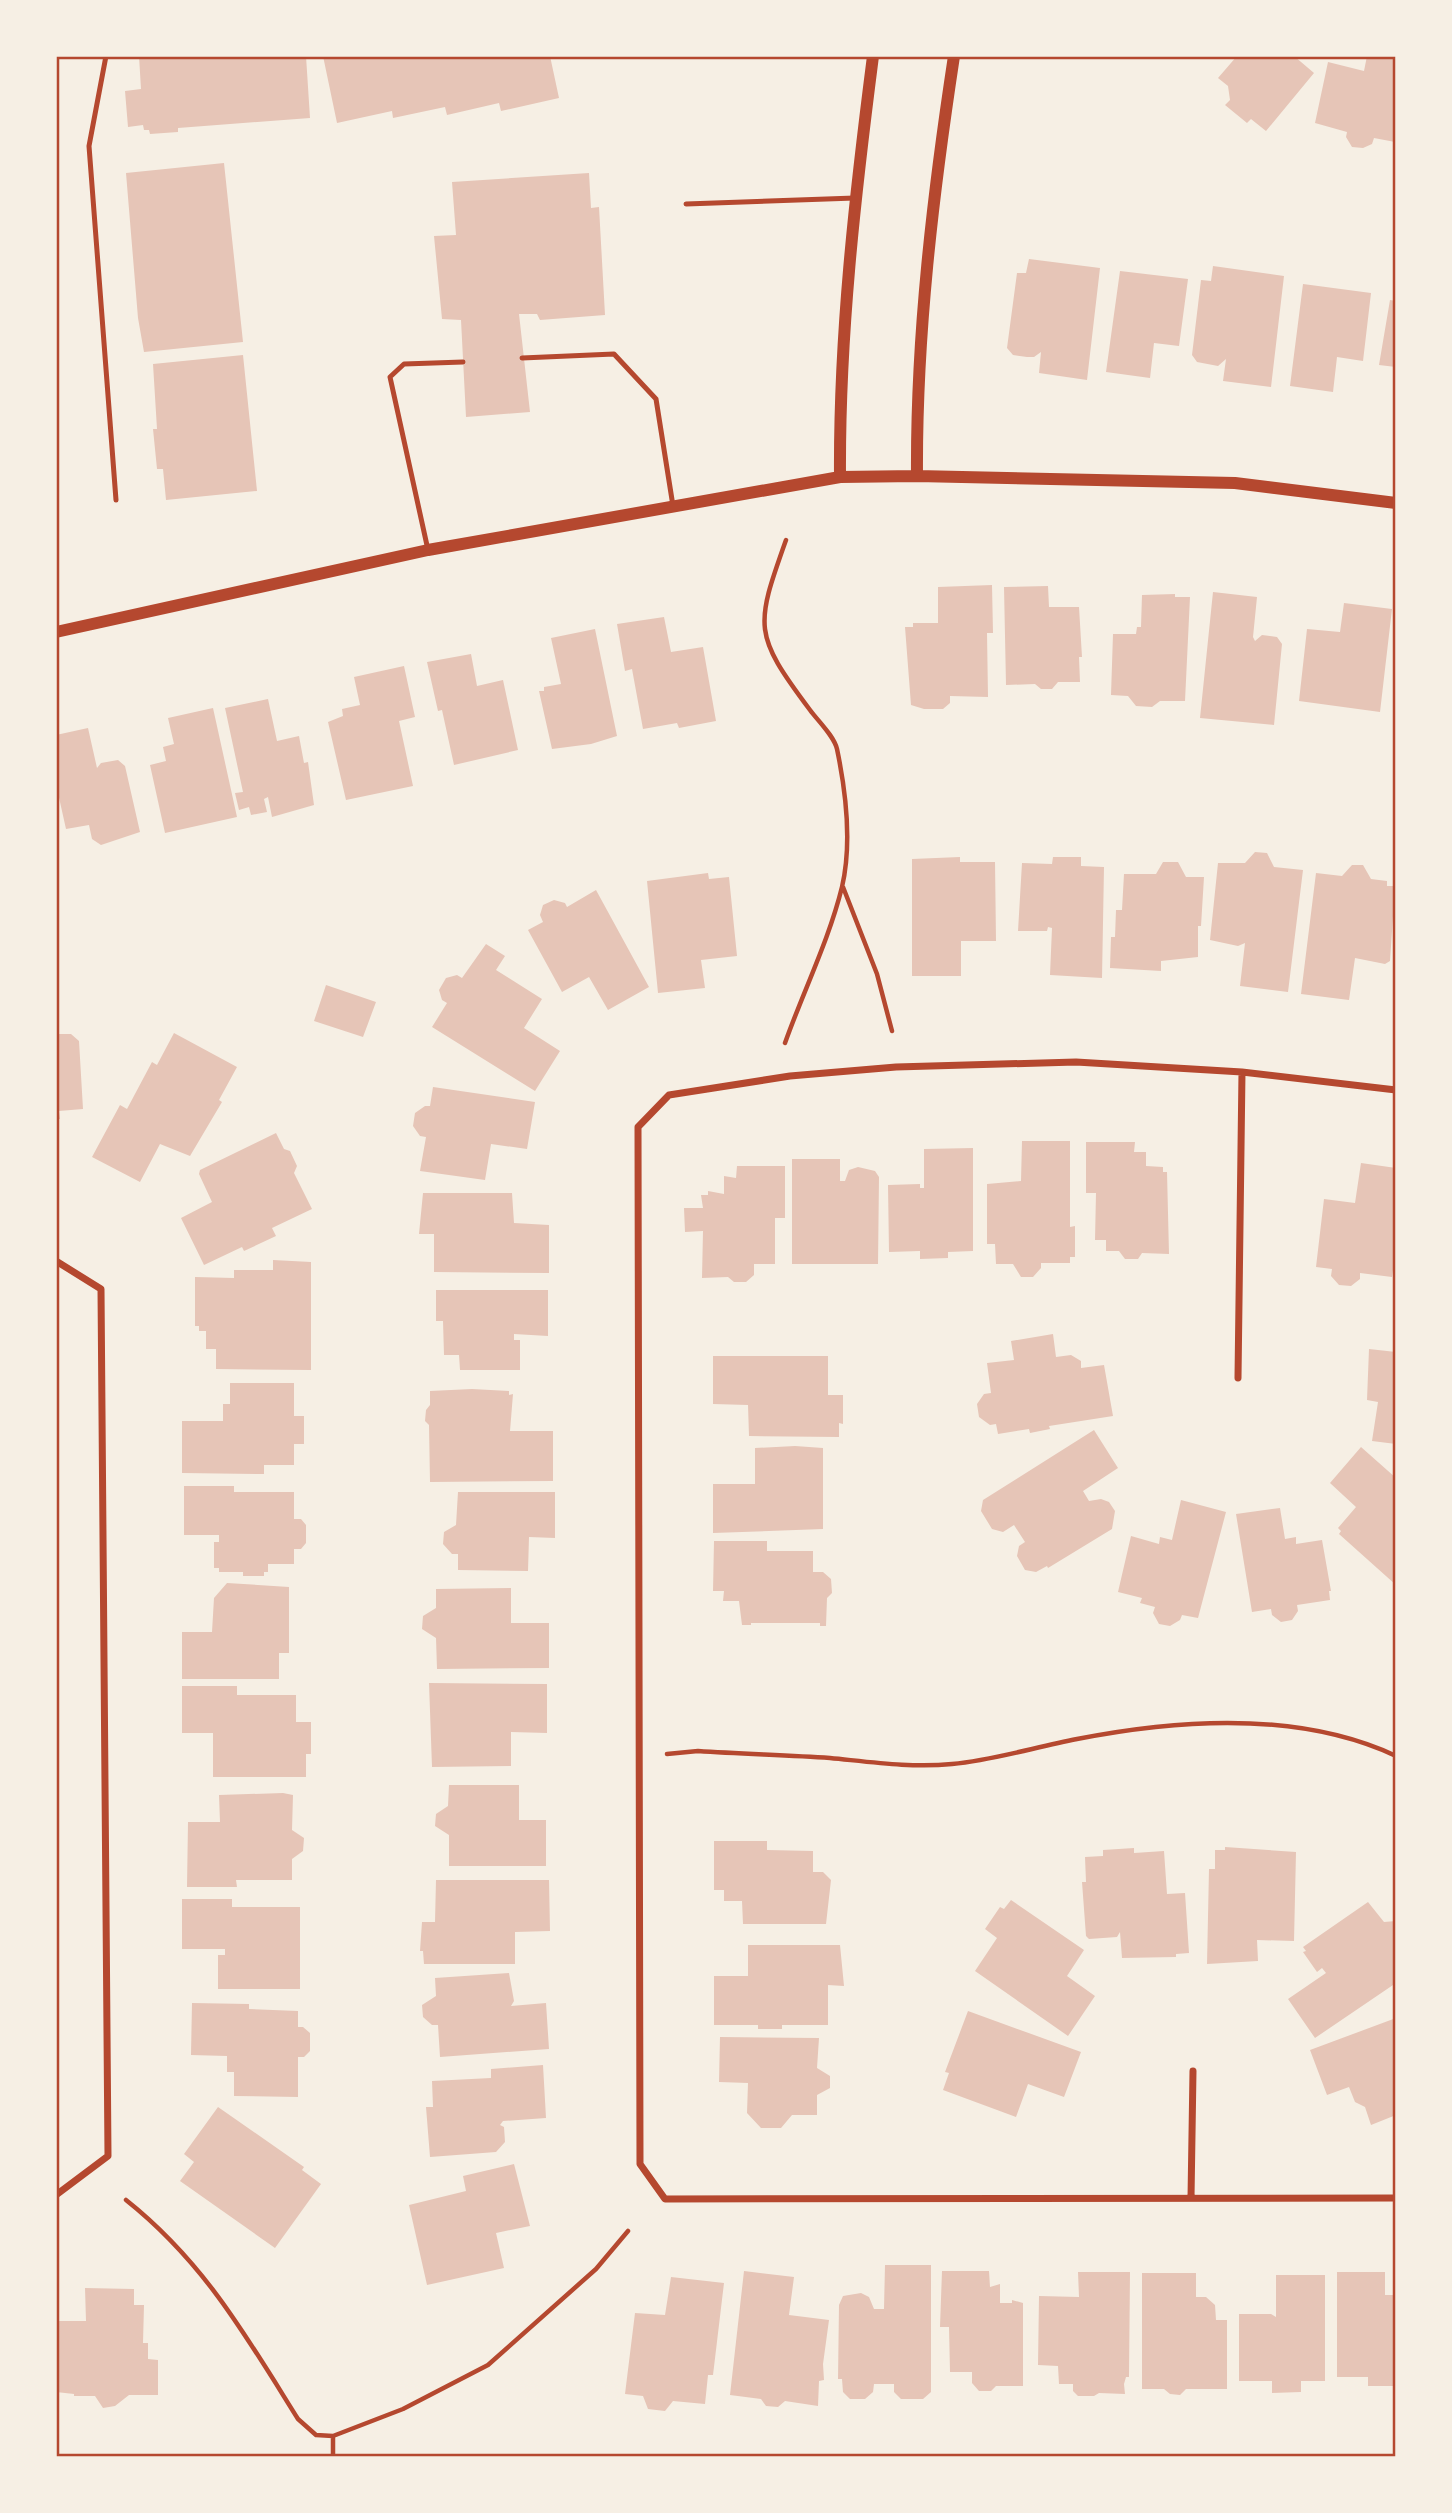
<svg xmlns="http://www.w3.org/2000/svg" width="1452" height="2513" font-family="'Nunito Sans',sans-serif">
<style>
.building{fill:#e6c5b7}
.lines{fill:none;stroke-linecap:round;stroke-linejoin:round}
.path{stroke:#b5482f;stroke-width:4.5}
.service{stroke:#b5482f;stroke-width:5}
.minor{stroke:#b5482f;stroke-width:7}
.tertiary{stroke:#b5482f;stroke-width:12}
.neatline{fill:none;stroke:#b5482f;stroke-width:2.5}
</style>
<rect width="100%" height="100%" fill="#f6efe4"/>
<path class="building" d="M139,56H306L310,118L178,128V132L150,134L149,130H144L143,125L128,127L125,91L141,89Z
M323,56H550L559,98L501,111L499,103L447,115L445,107L393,118L392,111L337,123Z
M1237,56H1294L1314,73L1266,131L1251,119L1247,123L1225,105L1230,100L1228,86L1218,78Z
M1367,56H1396V136L1395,142L1374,138L1372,144L1363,148L1352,147L1346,137L1347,132L1315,123L1328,62L1364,71Z
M224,163L243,342L144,352L138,318L126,173Z
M589,173L591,208L599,207L605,315L540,320L537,314H519L530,412L466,417L461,320L442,319L434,236L456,235L452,182Z
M1029,259L1100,268L1087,380L1039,373L1041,352L1034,357H1027L1013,355L1007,348L1017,273H1026Z
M1213,266L1284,276L1271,387L1223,381L1226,359L1218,366L1197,362L1192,355L1201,280L1211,281Z
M1120,271L1188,279L1179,346L1154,343L1150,378L1106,372Z
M1303,284L1371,293L1363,361L1337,357L1333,392L1290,386Z
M1390,300L1396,301V367L1379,365Z
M243,355L257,491L166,500L163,469H157L153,429H157L153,364Z
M992,585L993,633H987L988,697L950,696V703L943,709H924L911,705L905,627H913V623H938V587Z
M1048,586L1049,607H1079L1082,657H1079L1080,682H1058L1052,689H1041L1035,684L1006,685L1004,587Z
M1213,592L1257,597L1253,637L1255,641L1262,635L1277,637L1282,644L1274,725L1200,718Z
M1175,594V597H1190L1185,701H1160L1152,707L1136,706L1128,696L1111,695L1113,634H1136L1137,627H1141L1142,595Z
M1344,603L1392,609L1380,712L1299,701L1307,629L1340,632Z
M664,617L671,652L703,647L716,721L679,728L677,723L643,729L632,669L625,671L617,624Z
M595,629L617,736L591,744L552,749L539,691H544V687L561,684L551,638Z
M471,654L477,686L503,680L518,750L454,765L442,710L438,711L427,662Z
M404,666L415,717L399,721L413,786L346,800L328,722L343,716L342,709L360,705L354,677Z
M268,699L277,741L299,736L304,763L308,762L314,805L272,817L268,797L264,799L267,812L251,815L249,807L239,810L235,793L243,792L225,708Z
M213,708L237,817L165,833L150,765L166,761L163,747L174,744L168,718Z
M88,728L97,768L101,763L118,760L125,766L140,832L101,845L92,839L89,825L66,829L56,784V735Z
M1255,852L1267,853L1274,867L1303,870L1288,992L1240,986L1245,943L1238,946L1210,940L1218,863H1245Z
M960,857V862H995L996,941H961V976H912V859Z
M1053,857H1081V866L1104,867L1102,978L1050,975L1052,928L1048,927L1047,931H1018L1022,863L1052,864Z
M1163,862H1178L1186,877H1204L1201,926H1198V957L1161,961V971L1110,968L1111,937H1115L1116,910H1122L1124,874H1156Z
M1352,865H1363L1371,879L1387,881V886H1395L1390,961L1385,964L1355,958L1349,1000L1301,994L1316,873L1342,876Z
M708,873L709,879L729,877L737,956L701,960L705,988L658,993L647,881Z
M596,890L649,987L608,1010L589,977L562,992L528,930L543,922L540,915L543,905L554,900L565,903L567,907Z
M486,944L505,956L496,970L542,999L524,1028L560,1051L535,1091L432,1027L447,1003L442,1000L439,990L446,978L457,975L462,978Z
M326,985L376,1002L363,1037L314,1021Z
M174,1033L237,1067L219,1100L222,1102L190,1156L160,1144L140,1182L92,1157L120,1105L127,1109L152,1062L157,1065Z
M56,1034H71L79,1041L83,1109L59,1111L60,1119H56Z
M433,1087L535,1102L527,1149L491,1144L485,1180L420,1171L426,1137L420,1136L413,1126L415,1113L425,1106H430Z
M276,1133L284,1149L290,1151L297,1166L294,1173L312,1209L272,1228L276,1236L244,1251L242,1247L204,1265L181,1218L212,1202L199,1174L200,1170Z
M1022,1141H1070V1227L1075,1226V1257H1070V1263H1041V1268L1033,1277H1021L1013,1264H996L995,1244H987V1184L1021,1181Z
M1086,1142H1135L1134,1152H1146V1166L1163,1167V1172H1167L1169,1254L1142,1253L1138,1259H1125L1119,1251H1106V1240H1095L1096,1193H1086Z
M973,1148V1251L948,1252V1258L920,1259V1251L889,1252L888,1185L920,1184V1188H924V1149Z
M792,1159H840V1181H845L849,1170L858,1167L875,1171L879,1177L878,1264H792Z
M1361,1163L1396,1168V1248L1392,1277L1360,1273V1279L1351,1286L1339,1285L1331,1276L1332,1269L1316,1267L1324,1199L1355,1203Z
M737,1166H785V1218H775V1264H754V1275L746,1282H734L728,1277L702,1278L703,1231L685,1232L684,1208H703L701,1195H708V1191L724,1194V1176L736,1178Z
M423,1193H512L514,1223L549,1225V1273L434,1272V1234H419Z
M273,1260L311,1262V1370L216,1369V1349H206V1331H199V1326H195V1277L234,1278V1270H273Z
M436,1290H548V1336L514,1334V1340H520V1370H460L459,1355H444L443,1321H436Z
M1053,1334L1056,1357L1071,1355L1081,1361V1368L1104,1365L1113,1416L1049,1426L1050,1429L1030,1433L1029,1429L998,1434L996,1424L990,1425L979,1417L977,1404L984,1394L991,1393L987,1363L1014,1360L1011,1341Z
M1369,1349L1396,1352V1444L1372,1441L1378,1402L1367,1400Z
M713,1356H828V1395H843V1424L839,1423V1437L749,1436L748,1405L713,1404Z
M230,1383H294V1416H304V1444H294V1465H264V1474L182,1473V1421H223V1404H230Z
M472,1389L509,1391V1395L513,1394L510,1431H553V1481L430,1482L429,1425L425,1421L426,1410L430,1405V1391Z
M1094,1430L1118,1468L1083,1491L1089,1501L1101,1499L1109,1502L1115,1511L1112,1529L1048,1568L1047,1566L1036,1572L1025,1570L1017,1556L1019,1546L1025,1542L1014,1525L1003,1532L992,1529L981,1511L983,1500Z
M795,1446L823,1448V1529L713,1533V1484H755V1448Z
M1361,1447L1396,1478V1585L1339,1534L1341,1531L1338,1528L1356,1507L1330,1483Z
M184,1486H234V1492H294V1519H301L306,1525V1543L301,1549H294V1564H268V1572H264V1576H243V1572H219V1568H214V1542H219V1535H184Z
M458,1492H555V1538L529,1537L528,1571L458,1570V1554H452L443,1544L444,1532L456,1525Z
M1181,1500L1226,1512L1198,1618L1182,1615L1180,1620L1170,1626L1159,1624L1153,1613L1155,1607L1140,1603L1142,1598L1118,1592L1131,1536L1159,1544L1160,1537L1172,1540Z
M1280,1508L1285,1539L1296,1537V1544L1322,1540L1331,1591H1329L1330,1600L1297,1605L1298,1611L1292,1620L1281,1622L1272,1615L1271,1609L1252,1612L1236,1514Z
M714,1541H767V1551H813V1572H823L831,1579L832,1593L827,1598L826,1626H820V1623H751V1625H742L739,1601H723L724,1591H713Z
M227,1583L289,1587V1653H279V1679H182V1632H212L214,1598Z
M511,1588V1623H549V1668L437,1669L436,1638L422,1629L423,1616L436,1608V1589Z
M429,1683L547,1684V1733L511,1732V1766L432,1767Z
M182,1686H237V1695H296V1722H311V1754H306V1777H213V1733H182Z
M449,1785H519V1820H546V1866H449V1835L435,1826L436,1814L448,1806Z
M283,1793L293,1795L292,1830L304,1838L303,1851L292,1859V1880H236L237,1887H187L188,1822H220L219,1795Z
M714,1841H767V1850L813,1851V1872H823L831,1880L826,1924H743L742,1901H724V1890H714Z
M1225,1847L1296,1852L1294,1941L1257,1940L1258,1961L1207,1964L1209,1869H1215V1850H1225Z
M1134,1848V1853L1164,1851L1167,1894L1185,1893L1189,1953L1176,1954V1957L1122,1958L1120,1932L1117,1937L1089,1939L1086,1936L1082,1882H1086L1085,1857L1103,1856V1850Z
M436,1880H549L550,1931L515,1932V1964H424L423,1951H420L422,1922H435Z
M182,1899H232V1907H300V1989H218V1955H225V1949H182Z
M1011,1900L1084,1950L1067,1976L1095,1996L1068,2036L975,1971L997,1938L985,1929L1000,1907L1004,1909Z
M1368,1902L1384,1922L1396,1921V1983L1315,2038L1288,1999L1326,1973L1322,1968L1317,1972L1303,1952L1306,1951L1303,1947Z
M748,1945H840L844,1986L828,1985V2025H782V2029H758V2025H714V1976H748Z
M509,1973L514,2001L511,2006L546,2003L549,2049L440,2057L438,2025H432L423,2017L422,2005L436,1996L435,1978Z
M192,2003L249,2004V2009L298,2011V2027H303L310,2033V2051L304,2057H298V2097L234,2096V2072H227V2056L191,2055Z
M968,2011L1081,2052L1064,2097L1028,2084L1016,2117L943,2090L949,2073L945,2072Z
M1396,2018V2115L1371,2125L1365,2107L1355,2102L1349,2087L1327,2095L1310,2050Z
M720,2037L819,2038L817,2068L830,2076V2088L817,2095V2115H792L781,2128H761L747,2113L748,2083L719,2082Z
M543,2065L546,2118L503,2121L500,2125L504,2127L505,2142L496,2152L430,2157L426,2107H433L432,2081L491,2078V2069Z
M218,2107L304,2167L302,2170L321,2184L275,2248L180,2181L194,2162L184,2154Z
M514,2164L530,2226L496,2233L504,2268L427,2285L409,2205L466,2191L463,2176Z
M885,2265H931V2392L923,2399H901L894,2392V2384H874L873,2392L865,2399H850L843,2392L842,2379H838L839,2305L843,2296L861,2293L869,2297L874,2309H884Z
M744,2271L794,2277L789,2315L829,2320L823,2364L824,2380L819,2381L818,2406L785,2401L778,2407L766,2406L761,2399L730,2395Z
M942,2271H989L990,2287L1000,2284V2303H1012V2300L1023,2303V2386H996L991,2391H979L972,2383V2372H950L949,2327H940Z
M1078,2272H1130L1129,2377H1126L1124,2384L1125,2394L1099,2393L1094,2396H1078L1073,2391V2384H1059L1058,2366L1038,2365L1039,2296L1079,2297Z
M1337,2272H1385V2295H1396V2386H1368V2377H1337Z
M1142,2273H1196V2297H1206L1215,2305L1216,2320H1227V2389H1186L1180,2395L1170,2394L1164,2389H1142Z
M1276,2275H1325V2381H1301V2392L1272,2393V2381H1239V2314H1271L1276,2317Z
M671,2277L724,2283L713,2375H708L705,2404L673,2401L665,2411L648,2409L643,2396L625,2394L635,2313L665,2315Z
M85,2288L134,2289V2305H144L143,2343H148V2359L158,2360V2395H129L115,2406L103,2408L95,2396H74V2394L56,2392V2321H86Z"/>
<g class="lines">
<path class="path" d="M843,887L877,974L892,1031
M785,1043C803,992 829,940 842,887C852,844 846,792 837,749C834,736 818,721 810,710C753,634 755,627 786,540
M667,1754L698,1751C742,1754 786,1755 830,1758C871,1762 912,1768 952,1764C995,1760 1035,1747 1077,1739C1179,1719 1300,1711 1396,1756
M126,2200C204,2262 246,2336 298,2419L316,2435L333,2436L403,2409L488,2365L596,2269L628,2231
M333,2457V2436"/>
<path class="service" d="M106,56L89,146L116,500
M686,204L855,198
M522,358L614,354L656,399L673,506
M428,550L390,377L404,364L463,362"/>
<path class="minor" d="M1396,1090L1242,1072L1076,1062L896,1067L790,1076L669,1095L638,1127L640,2164L665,2199L1396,2198
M56,1261L101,1289L108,2156L56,2195
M1238,1378L1242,1072
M1191,2198L1193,2071"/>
<path class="tertiary" d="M917,476C916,336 933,194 954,56
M840,477C839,336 855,196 873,56
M56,632L428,550L840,477L917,476L1235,483L1396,503"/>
</g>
<rect width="1452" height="2513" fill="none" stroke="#f6efe4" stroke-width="116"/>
<rect x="58" y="58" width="1336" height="2397" class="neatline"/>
</svg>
